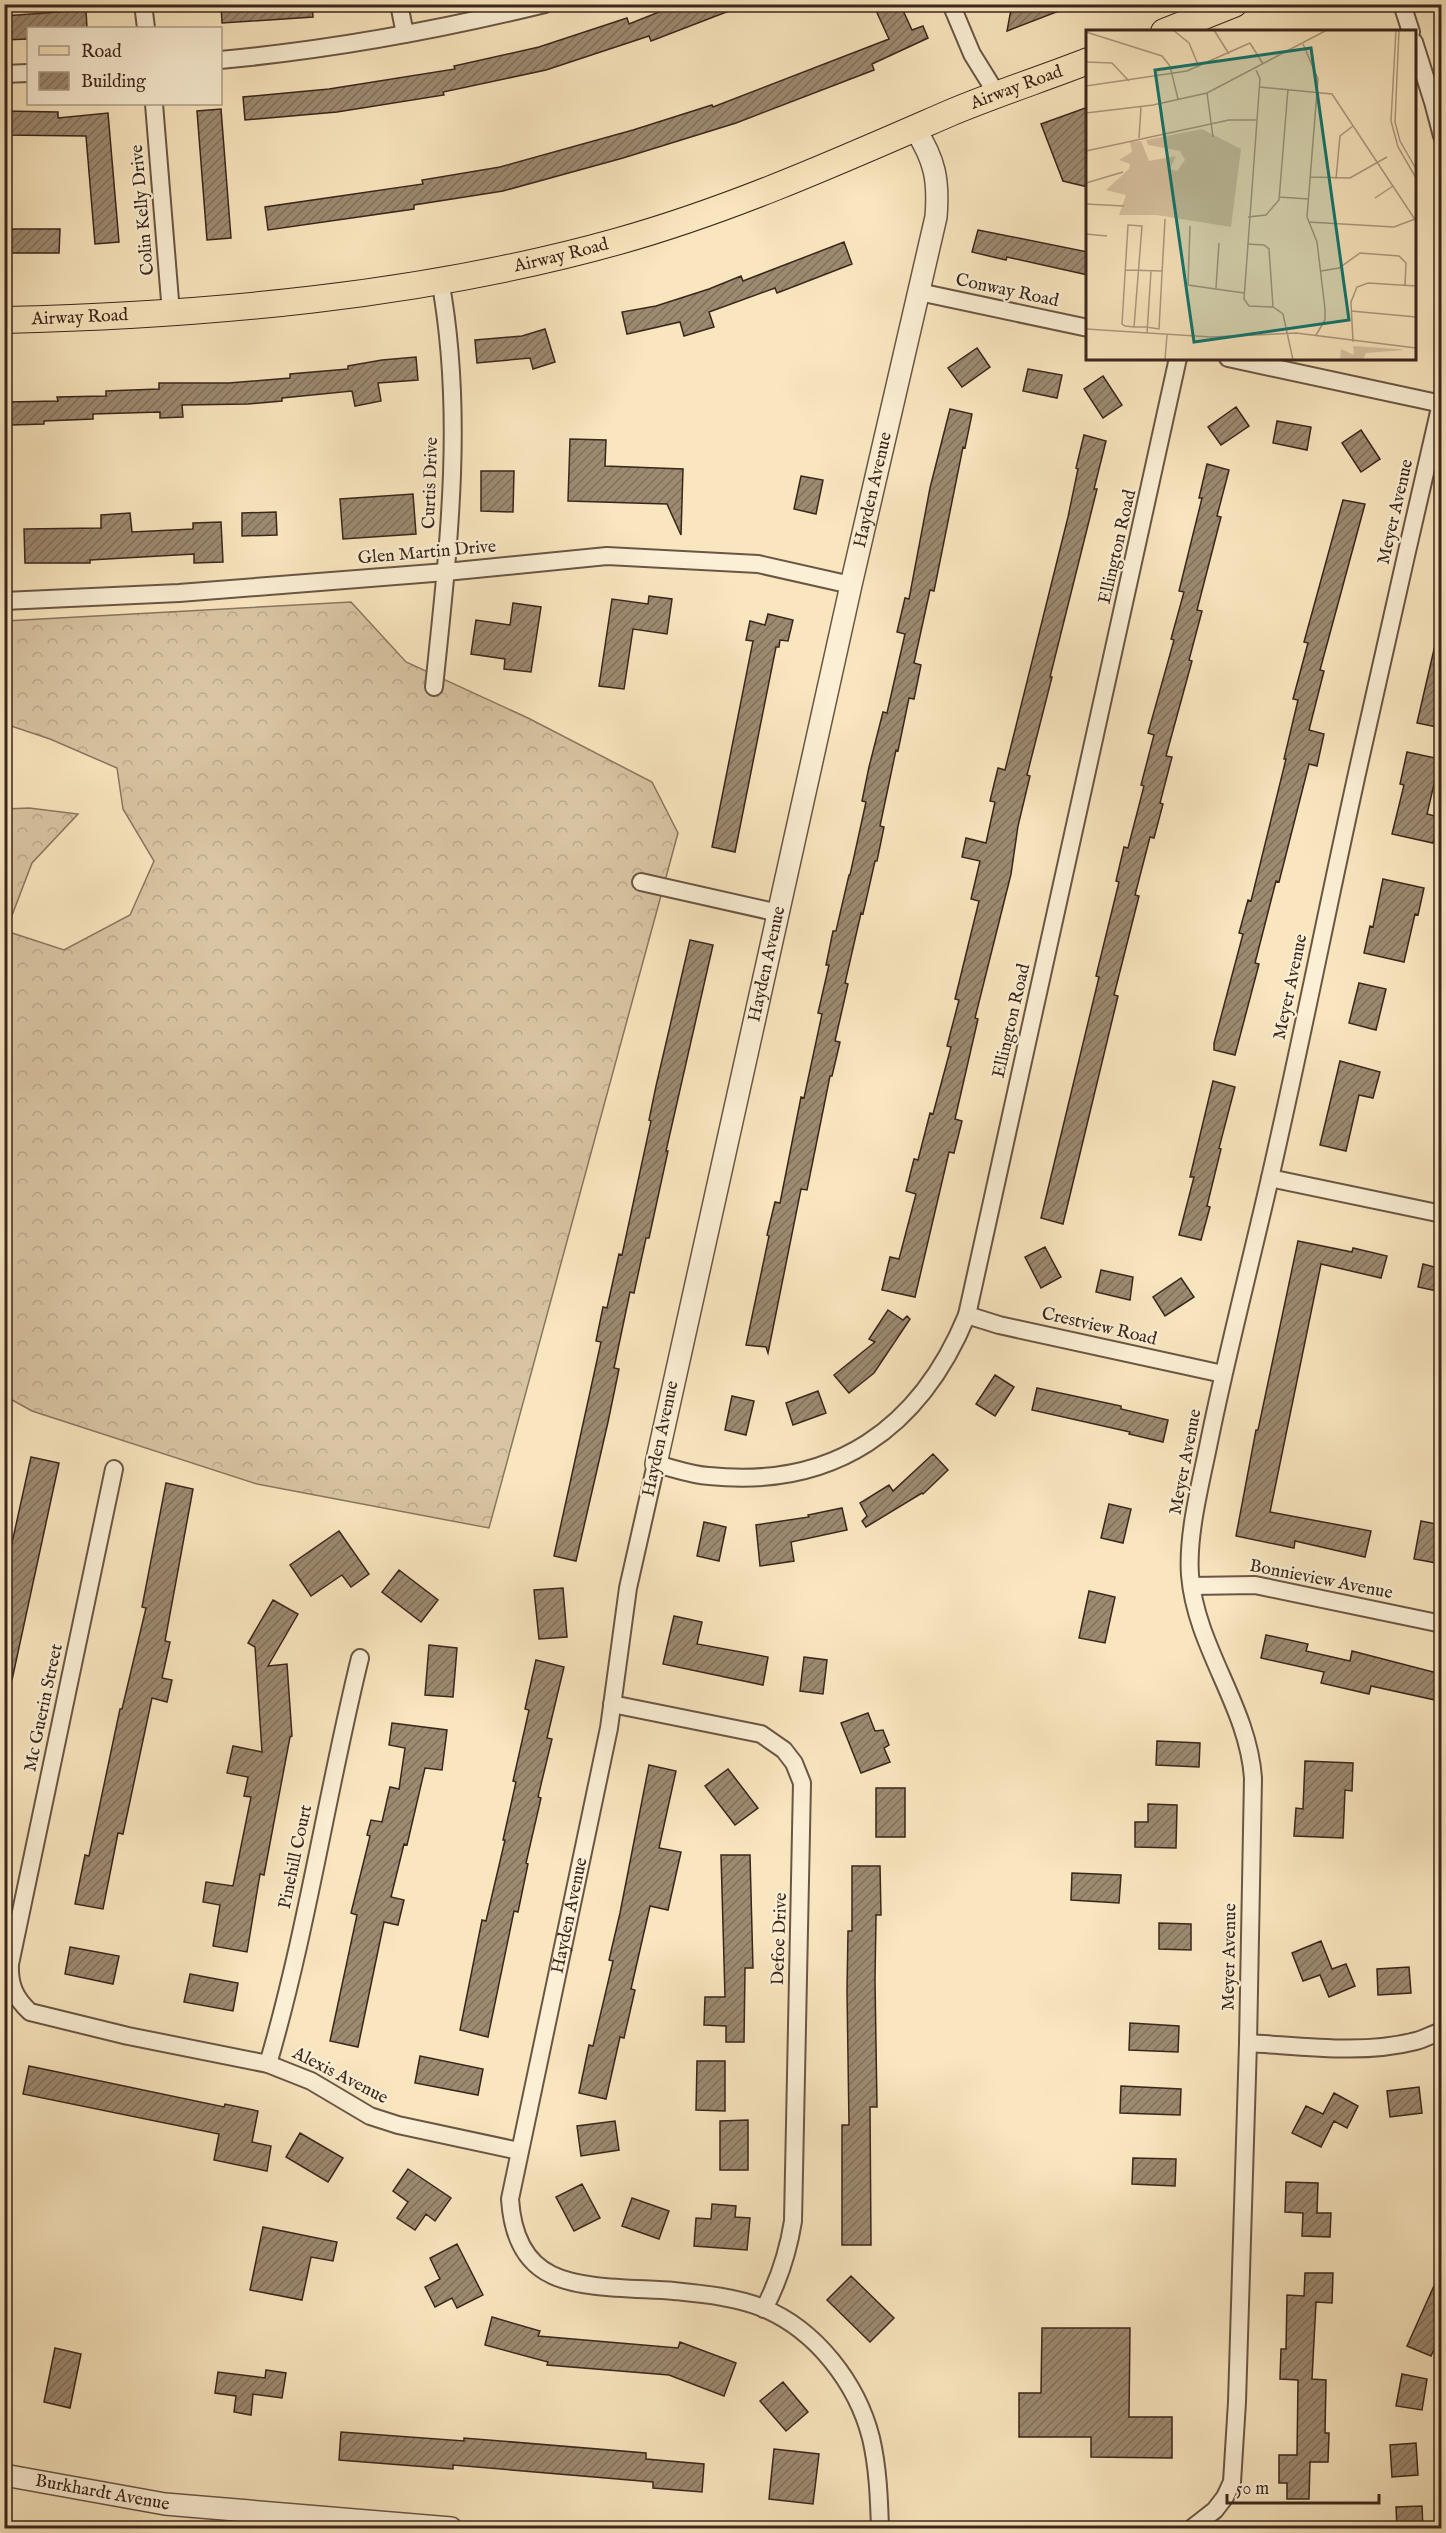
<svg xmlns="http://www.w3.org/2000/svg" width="1446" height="2533" font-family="'IM FELL English',serif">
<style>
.forest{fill:url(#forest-crowns);stroke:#8a7660;stroke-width:1.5}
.building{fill:url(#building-hatch);stroke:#3a261c;stroke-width:1.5}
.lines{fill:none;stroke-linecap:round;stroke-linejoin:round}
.minor-casing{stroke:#6a5645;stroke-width:20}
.tertiary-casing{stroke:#6a5645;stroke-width:24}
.primary-casing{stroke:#3a261c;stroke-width:28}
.minor{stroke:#fbefd5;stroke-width:16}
.tertiary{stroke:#fbefd5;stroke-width:21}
.primary{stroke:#f9e6bf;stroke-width:26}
.labels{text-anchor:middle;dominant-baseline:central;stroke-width:4.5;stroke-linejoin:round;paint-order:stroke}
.street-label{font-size:18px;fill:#3a261c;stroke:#fbefd5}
.inset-road{fill:none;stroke:#ad997e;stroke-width:1.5}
.view{fill:#0f766e;fill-opacity:0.15;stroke:#0f766e;stroke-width:3}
.inset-edge{fill:none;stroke:#3a261c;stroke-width:3}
</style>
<defs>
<pattern id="forest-crowns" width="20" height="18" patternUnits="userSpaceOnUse" patternTransform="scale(1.5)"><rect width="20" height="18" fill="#d9c5a3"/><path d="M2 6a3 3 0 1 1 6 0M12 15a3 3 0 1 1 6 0" fill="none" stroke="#bba98c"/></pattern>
<pattern id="building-hatch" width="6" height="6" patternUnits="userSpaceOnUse" patternTransform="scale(1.5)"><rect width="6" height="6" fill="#9d8a71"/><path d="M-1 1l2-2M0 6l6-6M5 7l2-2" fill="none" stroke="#81715c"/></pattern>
</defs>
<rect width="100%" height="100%" fill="#f9e6bf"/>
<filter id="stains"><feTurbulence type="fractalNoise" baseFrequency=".00333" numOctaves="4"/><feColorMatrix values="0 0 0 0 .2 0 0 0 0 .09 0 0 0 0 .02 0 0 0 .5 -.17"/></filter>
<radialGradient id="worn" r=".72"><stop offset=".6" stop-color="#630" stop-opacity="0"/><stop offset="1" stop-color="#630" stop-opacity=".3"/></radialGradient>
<path class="forest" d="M351,602L406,662L528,718L652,782L678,833L489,1528L257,1484L32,1411L5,1396V809L29,808L78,814L32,863L6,931L64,950L130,915L154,861L123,809L117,768L50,739L5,724V621Z"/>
<path class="building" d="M221,4H312L313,17L222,23Z
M679,4L742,6L651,41L649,36L546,70L443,92L444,95L337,112L245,120L243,97L329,89L455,69L454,66L539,47L627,18L629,24Z
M873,4H900L912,30L923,26L928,38L872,64L874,70L736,123L623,158L503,191L414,205V209L268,230L265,207L423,184L422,180L500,167L633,130L712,105L713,107L889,39Z
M1012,4H1072V6L1007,31Z
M86,10L87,28H28V39L4,40V16Z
M1088,107V187L1063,181L1041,124Z
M221,109L231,238L207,240L197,111Z
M4,111L58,112V118L108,113L119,242L95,244L86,136L4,135Z
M4,229H60L59,253H4Z
M978,230L1088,252V275L1007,257L1006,260L972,252Z
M844,242L852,264L777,293L775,288L709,312L714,327L684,336L680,322L627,334L622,312L656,306L709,289L741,276L743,281Z
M545,329L555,362L533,369L530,358L477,363L475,340L522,336Z
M977,348L990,367L962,387L948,368Z
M416,357L418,380L378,383L381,401L355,406L352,391L282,398V401L248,404L182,405L183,417L160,418V412L93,414V419L44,421V424L10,425L9,402L58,401L57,397L106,396V391L159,389V383H229L290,378V374L348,369V366L382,360Z
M1028,369L1062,375L1057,398L1023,391Z
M1103,376L1122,405L1103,418L1084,389Z
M1236,407L1249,426L1221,445L1208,427Z
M950,409L972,414L965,448L963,447L934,591L930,590L914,663L921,665L914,699L909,698L898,751L896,750L880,826L884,827L877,861H875L863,914L861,913L845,983L848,984L835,1041L840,1042L832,1076H830L807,1190L801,1189L768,1353L766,1347L746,1345L769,1236L767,1235L775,1202L780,1203L801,1097L804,1098L822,1014L818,1013L829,965H826L833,931H836L849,875H850L866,802L862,801L869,767L883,712L887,713L905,634L897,632L905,598L909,599L930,488Z
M1277,421L1311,427L1307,450L1273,443Z
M1361,430L1380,459L1361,472L1342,443Z
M1084,435L1106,441L1094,489H1097L1050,677H1052L1027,775L1030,776L1018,826L1011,874L975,1018L978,1019L955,1119L962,1121L954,1153L949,1152L915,1297L882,1290L890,1257L899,1259L916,1194L906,1191L914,1159L918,1160L930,1113L933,1114L951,1047L947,1046L959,1000L955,999L979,901L971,899L980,861L962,857L966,838L986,843L995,802L990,801L998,768L1005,770L1068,517L1078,469L1076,468Z
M570,439L606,440L605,466L683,469L681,535L667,504L568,501Z
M1207,464L1229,470L1217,516L1221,517L1197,610L1202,611L1189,660L1192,661L1166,756L1172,757L1160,803L1163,804L1154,838L1150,837L1135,895L1139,896L1114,995L1118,996L1063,1224L1041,1218L1099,977L1096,976L1119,882L1116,881L1124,847L1128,848L1144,786L1141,785L1154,735L1148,733L1174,640L1171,639L1184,592L1179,591L1202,498H1199Z
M481,471H514L513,512L481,511Z
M801,476L823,480L816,514L794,509Z
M413,494L416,534L343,539L340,499Z
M1343,500L1365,504L1320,670L1324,671L1309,730L1324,734L1317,766L1309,764L1279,882L1276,881L1255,963L1259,964L1235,1055L1214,1050V1043L1243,934L1239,933L1248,900L1251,901L1286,759H1284L1298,700L1293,699L1308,643L1304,642Z
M276,512L277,535L242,536V513Z
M130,513L132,532L193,529V523L221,522L223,562L194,563V554L90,560V563H25L24,529L101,528V515Z
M649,596L672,599L667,634L633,629L624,689L599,686L612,599L648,604Z
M513,603L541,607L531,672L504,669L505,659L471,654L476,620L510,625Z
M768,614L793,620L788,641L780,640L779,647H776L735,852L712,847L753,641L746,640L750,621L765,625Z
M1435,645L1442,646V728L1417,723Z
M1407,752L1440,759L1427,814L1439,817L1433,843L1392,834L1404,785L1400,784Z
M1383,879L1424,888L1418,915L1415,914L1404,962L1364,953L1370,926L1373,927Z
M690,940L713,945L666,1151H668L649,1238H646L634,1293L630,1292L614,1368L619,1369L608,1422L576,1561L554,1556L601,1342L596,1341L603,1307L607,1308L619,1254L622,1255L651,1121L649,1120L656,1086Z
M1359,983L1386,989L1376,1030L1349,1023Z
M1340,1061L1380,1072L1373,1098L1359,1095L1346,1151L1320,1145Z
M1213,1081L1235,1087L1219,1148L1221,1149L1207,1206L1210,1207L1201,1240L1179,1235L1194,1177H1190Z
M1298,1241L1352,1252L1353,1248L1387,1256L1381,1278L1321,1264L1270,1512L1371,1531L1365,1557L1295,1541L1294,1548L1236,1536L1256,1430H1258Z
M1045,1247L1061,1277L1041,1288L1025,1257Z
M1423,1264L1442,1269V1292L1418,1287Z
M1101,1270L1133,1277L1130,1300L1096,1292Z
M1181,1278L1194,1297L1165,1316L1153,1297Z
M888,1310L903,1320L907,1316L910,1319L874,1373L849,1393L834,1375L875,1342L869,1339Z
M995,1375L1014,1387L995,1416L976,1404Z
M1037,1388L1121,1406V1409L1168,1420L1163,1442L1129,1434L1130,1432L1032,1410Z
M818,1391L826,1413L793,1425L786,1403Z
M732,1396L754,1401L746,1435L725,1430Z
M933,1454L948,1470L923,1494L922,1493L866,1527L862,1521L867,1516L860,1503L889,1485L893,1491Z
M31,1457L59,1463L12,1680L4,1679V1579Z
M166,1483L193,1489L165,1641L170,1642L162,1678L172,1680L167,1702L152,1698L123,1834L118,1833L103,1909L75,1904L85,1855L89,1856L120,1709H122L146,1608L142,1607Z
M1109,1504L1131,1509L1123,1543L1101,1538Z
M842,1508L847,1530L791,1542L794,1561L760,1566L756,1525L809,1517L808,1515Z
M1421,1521L1442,1525V1564L1414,1559Z
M704,1522L726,1527L719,1561L697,1556Z
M339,1531L369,1574L351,1587L342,1575L311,1596L290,1565Z
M399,1570L438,1600L421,1622L382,1592Z
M563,1588L567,1637L539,1639L534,1590Z
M1089,1591L1115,1597L1105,1643L1079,1638Z
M273,1600L298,1614L268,1666L287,1664L292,1736L290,1737L264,1875L260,1874L247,1952L213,1946L220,1905L203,1902L206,1882L233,1886L251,1797L244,1796L248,1777L227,1773L233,1746L262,1752L255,1647L248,1643Z
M674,1616L702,1622L697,1644L768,1657L763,1685L663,1664Z
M1266,1635L1308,1644L1306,1651L1350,1661L1352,1651L1441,1674L1435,1700L1371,1686L1369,1694L1321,1683L1324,1672L1261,1658Z
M429,1645L457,1648L453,1697L425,1695Z
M804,1657L827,1660L823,1694L800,1691Z
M536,1660L564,1667L547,1738L552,1739L538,1797L541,1798L526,1863L528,1864L518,1912L514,1911L488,2037L460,2030L482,1920L486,1921L505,1840H503L516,1782L513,1781L529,1710L525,1709Z
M868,1713L875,1731L883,1730L889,1745L884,1748L890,1762L861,1773L841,1723Z
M392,1723L447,1730L442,1770L425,1768L407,1845L404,1844L391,1897L404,1900L398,1925L384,1922L358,2047L330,2041L357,1915L351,1913L370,1836L367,1835L371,1820L382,1822L390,1787L399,1789L405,1748L389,1745Z
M1157,1741L1200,1743L1199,1767L1156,1765Z
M1305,1761L1353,1763L1352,1791L1345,1790L1343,1838L1294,1836L1296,1808L1303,1809Z
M649,1765L676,1771L659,1848L681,1852L668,1910L650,1906L631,1989L635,1990L624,2038L620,2037L606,2099L579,2093L589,2045L593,2046L613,1961L609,1960L620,1913Z
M728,1769L758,1808L735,1825L705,1786Z
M876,1788H905V1837H876Z
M1148,1804L1177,1805L1176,1848L1135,1847V1822H1148Z
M721,1855H750L753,1968H745L744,2042H726V2026L704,2025L705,1997H725Z
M852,1866H880L881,1915H876L875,1980L877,2107H870L871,2245H842V2125H849L847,1990L848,1931H852Z
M1072,1873L1121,1875L1119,1903L1071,1900Z
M1159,1923L1191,1924V1950L1159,1949Z
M1321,1941L1332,1969L1346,1964L1355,1986L1329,1997L1320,1975L1303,1981L1292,1953Z
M70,1947L119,1956L113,1984L65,1974Z
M1409,1967L1411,1993L1378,1995L1377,1969Z
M190,1974L238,1983L233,2011L184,2002Z
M1130,2023L1179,2026L1178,2052L1129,2050Z
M420,2056L483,2069L478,2095L415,2083Z
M697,2061H725V2111L696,2110Z
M29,2066L224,2107L225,2104L258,2111L252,2142L271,2146L267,2171L214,2160L219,2134L23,2094Z
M1121,2086L1181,2089L1180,2115L1120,2113Z
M1419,2087L1422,2113L1390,2117L1387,2091Z
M1334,2093L1358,2106L1347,2128L1334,2121L1321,2147L1292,2133L1306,2106L1323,2114Z
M748,2120V2170H720V2121Z
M615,2121L619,2150L581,2156L577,2126Z
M300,2133L343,2158L328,2182L286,2157Z
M1133,2158L1176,2159L1175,2186L1132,2184Z
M408,2169L451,2198L435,2221L426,2214L415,2230L397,2218L408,2202L393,2191Z
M1286,2182L1318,2183L1317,2213H1331L1330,2237L1302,2236L1303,2213L1285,2212Z
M582,2184L600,2218L574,2231L556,2197Z
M632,2198L669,2211L659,2239L622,2226Z
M712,2204L736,2206L735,2217L750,2218L747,2250L694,2246L696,2218L711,2219Z
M263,2227L337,2242L333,2261L311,2257L302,2300L250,2290Z
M457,2244L483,2295L457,2308L452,2298L435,2307L425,2287L440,2279L430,2258Z
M1442,2268V2332L1431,2356L1407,2346Z
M1305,2273H1333L1332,2303L1316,2302L1312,2379L1326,2380L1325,2433H1329L1328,2462H1310L1309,2499H1287V2483H1279V2455H1297L1298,2380L1280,2379L1281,2349H1286L1287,2295L1304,2296Z
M851,2276L894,2318L870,2342L827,2300Z
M492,2317L540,2331L538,2336L678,2348L680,2342L736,2363L724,2396L669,2375L547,2365L548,2362L485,2345Z
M1042,2328H1130L1129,2417H1172V2458L1091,2457V2437H1019V2393H1041Z
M55,2348L81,2354L70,2408L44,2402Z
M266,2370L286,2373L282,2398L253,2394L251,2415L234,2412L236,2396L215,2393L218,2372L265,2378Z
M1402,2374L1427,2379L1422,2410L1396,2406Z
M783,2382L808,2412L786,2431L760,2401Z
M341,2432L464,2441V2438L646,2453V2459L704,2464L702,2492L653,2488V2482L453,2465V2469L339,2460Z
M1416,2443L1418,2475L1392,2477L1390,2445Z
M774,2449L819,2454L813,2504L769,2499Z
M1422,2506L1423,2529H1397L1396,2507Z"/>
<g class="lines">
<defs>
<g id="minor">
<path d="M143,4L146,28"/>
<path d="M399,4L405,34"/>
<path d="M951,4L972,54L998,96"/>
<path d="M1402,4L1411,32"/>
<path d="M1414,42L1433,102L1442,136"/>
<path d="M220,60C329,50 439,30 545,4"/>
<path d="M4,74L28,73"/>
<path d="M154,104L171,313"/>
<path d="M919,292L1088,328"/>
<path d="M1228,358L1442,404"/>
<path d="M4,601L179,593L446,572L607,556L758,564L851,585"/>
<path d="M434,687C448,553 465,414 440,280"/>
<path d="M641,882L779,913"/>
<path d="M1270,1178L1442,1214"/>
<path d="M967,1315L999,1325L1223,1374"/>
<path d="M114,1469L10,1964C9,1985 15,1998 30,2012L128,2036L268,2064L311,2081L370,2116L398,2125L519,2151"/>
<path d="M1192,1586L1255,1585L1442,1624"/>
<path d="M612,1704L761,1734L784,1750L794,1763L802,1783L793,2221C788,2253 779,2280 764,2309"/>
<path d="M1248,2043C1302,2046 1362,2055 1416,2041C1424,2039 1433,2034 1442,2031"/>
<path d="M268,2064C307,1931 327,1792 360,1658"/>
<path id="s1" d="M880,2528C879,2498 878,2468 871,2438C857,2383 816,2330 763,2308C736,2297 703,2294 674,2291C640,2288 582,2290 552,2275C522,2261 512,2230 510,2199L609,1728L628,1588L656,1464C673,1468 691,1475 709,1476C834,1489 920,1429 967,1315L1178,358"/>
<path d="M1192,2528L1215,2510L1225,2497L1232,2482L1237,2402L1248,2043L1253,1778C1248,1706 1196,1648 1190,1575C1187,1534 1201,1482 1209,1442C1227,1353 1250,1266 1270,1178C1302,1039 1329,899 1360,760C1387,640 1414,519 1442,399"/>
</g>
<g id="tertiary">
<path id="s2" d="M656,1464L851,585L936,217C939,180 935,160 915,129"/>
<path id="s3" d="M4,2475L165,2504L451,2528"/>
</g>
<g id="primary">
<path d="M1164,32L1234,4"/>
<path id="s4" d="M4,320C207,315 423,296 619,241C733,209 842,160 950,113C995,94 1042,79 1088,61"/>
</g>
</defs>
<use href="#minor" class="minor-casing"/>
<use href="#tertiary" class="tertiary-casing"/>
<use href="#primary" class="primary-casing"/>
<use href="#minor" class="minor"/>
<use href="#tertiary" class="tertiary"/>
<use href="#primary" class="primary"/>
</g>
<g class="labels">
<g class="street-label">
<text stroke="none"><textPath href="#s4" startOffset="1048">Airway Road</textPath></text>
<text transform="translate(143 210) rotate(-95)">Colin Kelly Drive</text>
<text stroke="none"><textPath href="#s4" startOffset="562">Airway Road</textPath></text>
<text transform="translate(1007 291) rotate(12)">Conway Road</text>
<text stroke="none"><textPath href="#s4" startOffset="76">Airway Road</textPath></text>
<text transform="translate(431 483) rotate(-88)">Curtis Drive</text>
<text stroke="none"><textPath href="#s2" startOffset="998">Hayden Avenue</textPath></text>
<text transform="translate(1396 512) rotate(-77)">Meyer Avenue</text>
<text transform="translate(1118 547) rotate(-77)">Ellington Road</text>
<text transform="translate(427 553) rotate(-5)">Glen Martin Drive</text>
<text stroke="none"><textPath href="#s2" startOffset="512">Hayden Avenue</textPath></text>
<text transform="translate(1291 987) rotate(-78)">Meyer Avenue</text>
<text transform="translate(1012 1021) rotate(-77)">Ellington Road</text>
<text transform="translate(1099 1327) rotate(13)">Crestview Road</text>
<text transform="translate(661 1439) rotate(-78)">Hayden Avenue</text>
<text transform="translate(1186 1462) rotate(-79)">Meyer Avenue</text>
<text transform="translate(1321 1580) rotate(11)">Bonnieview Avenue</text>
<text transform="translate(44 1708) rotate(-78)">Mc Guerin Street</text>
<text transform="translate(296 1857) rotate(-78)">Pinehill Court</text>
<text stroke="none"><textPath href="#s1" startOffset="861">Hayden Avenue</textPath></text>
<text transform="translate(780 1939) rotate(-88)">Defoe Drive</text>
<text transform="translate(1230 1957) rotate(-89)">Meyer Avenue</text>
<text transform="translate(340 2076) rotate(27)">Alexis Avenue</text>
<text stroke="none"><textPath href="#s3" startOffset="100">Burkhardt Avenue</textPath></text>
</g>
</g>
<g transform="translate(1086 30)">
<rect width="330" height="330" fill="#f9e6bf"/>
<path d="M116,99L155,119L145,197L70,185H33L40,165L20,160L43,139L44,134L33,130L46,122L44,112L55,111L63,131L90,126L84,139L91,141L99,130L94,121L62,115L60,110ZM267,316L313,319L318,320L280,323L277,330H254L255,319L268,325Z" fill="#d9c5a3"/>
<path class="inset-road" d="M87,0L103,13L113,37M128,0L143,24M310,0L305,91L312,117L330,148M313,0L309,92L314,111L330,139M0,2L76,26L84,36L92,69M164,13L177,34M217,14L232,49L221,187L231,212L239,279V290L230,305M0,32L26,33L43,51M170,40L174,49L158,269L163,276L187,277L197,284L207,330M0,56L101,41L164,13M173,57L246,64L330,191M121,63L127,107M0,83L67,75L121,63L241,0M53,108L55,77M0,121L143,90H170M224,147L264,148L301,127M250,149L254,106L267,96M0,153L37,142M193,167L222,169M289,168L307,156M0,174L38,176M162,187L180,185L193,170L202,59M222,192L308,197L329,189M104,196L102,255L158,263M0,204L21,206M161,214L178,215L183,219L187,277M39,240L76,241M235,241L253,238L274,223L313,226L320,233L319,255M130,258L133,213M265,281L330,287M48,297L56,196L42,195L36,294L39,296L48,297H60L73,299L79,189M0,299L125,307L210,303L330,318M61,303L65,241M267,312L265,272L271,257L282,253L330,256M79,330L81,305"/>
<path class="view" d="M225,18L263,290L108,312L69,40Z"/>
<rect width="330" height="330" class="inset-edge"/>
</g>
<rect width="1446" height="2533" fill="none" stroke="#f9e6bf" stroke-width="24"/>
<rect x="6" y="6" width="1434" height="2521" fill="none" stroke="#3a261c" stroke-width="3"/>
<rect x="12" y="12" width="1422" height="2509" fill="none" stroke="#3a261c" stroke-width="1.5"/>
<rect x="27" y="27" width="195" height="78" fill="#fbefd5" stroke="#ae9f8b" stroke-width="1.5"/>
<rect x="39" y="46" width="30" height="9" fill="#f9e6bf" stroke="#ae9f8b" stroke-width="1.5"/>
<text x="81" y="57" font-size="18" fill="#3a261c">Road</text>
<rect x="39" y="72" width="30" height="18" fill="url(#building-hatch)" stroke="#ae9f8b" stroke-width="1.5"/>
<text x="81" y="87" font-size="18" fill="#3a261c">Building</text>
<path d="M1227 2494v9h152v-9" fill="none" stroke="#3a261c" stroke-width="3"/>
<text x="1236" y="2494" font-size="18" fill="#3a261c" stroke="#fbefd5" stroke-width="4.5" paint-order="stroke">50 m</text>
<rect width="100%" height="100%" filter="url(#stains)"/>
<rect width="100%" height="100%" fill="url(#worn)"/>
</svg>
